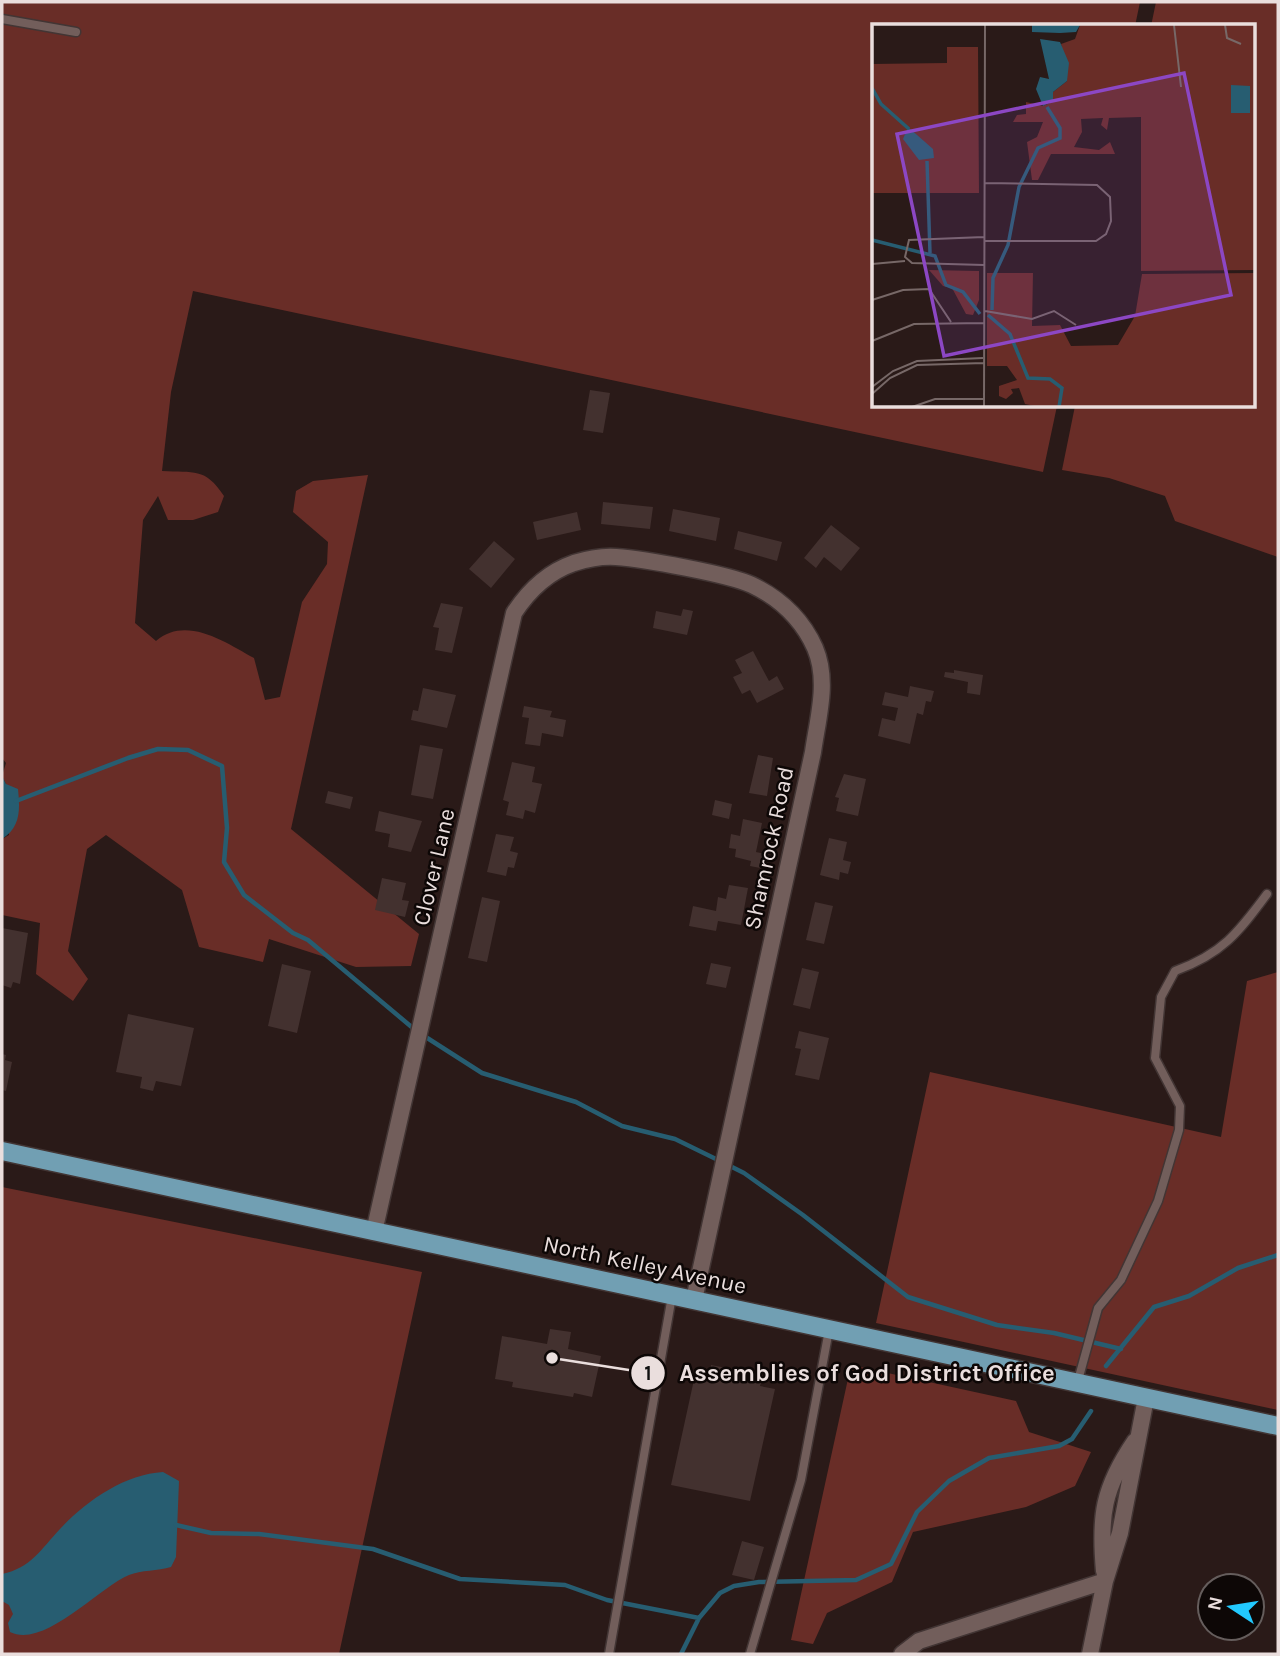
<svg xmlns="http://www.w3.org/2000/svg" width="1280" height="1656" font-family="Karla,sans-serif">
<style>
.green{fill:#692d27}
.water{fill:#275d71}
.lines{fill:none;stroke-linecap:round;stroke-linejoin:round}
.stream{stroke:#275d71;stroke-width:4.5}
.building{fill:#43312f}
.lane-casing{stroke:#423534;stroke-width:11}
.street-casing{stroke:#423534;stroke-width:19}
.primary-casing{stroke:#423534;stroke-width:21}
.lane{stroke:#725e5b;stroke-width:8}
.street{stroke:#725e5b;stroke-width:16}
.primary{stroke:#719fb3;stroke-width:18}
.labels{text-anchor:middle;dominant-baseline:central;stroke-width:5;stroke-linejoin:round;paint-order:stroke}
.street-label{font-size:23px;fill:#eadedd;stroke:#0d0706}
.inset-river{fill:none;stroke:#275d71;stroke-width:3.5}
.inset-road{fill:none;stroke:#776867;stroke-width:2}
.view{fill:#8c47c4;fill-opacity:0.15;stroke:#8c47c4;stroke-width:3.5}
.inset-edge{fill:none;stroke:#eadedd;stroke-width:3.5}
.leader{fill:none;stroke:#eadedd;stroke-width:2.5}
.callout-dot{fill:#eadedd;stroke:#0d0706;stroke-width:2.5}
.mark-label{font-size:21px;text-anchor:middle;font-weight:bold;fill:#111}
.callout-label{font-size:24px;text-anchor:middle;font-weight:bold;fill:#eadedd;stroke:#0d0706;stroke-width:5;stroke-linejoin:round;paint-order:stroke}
</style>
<rect width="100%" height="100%" fill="#2a1a18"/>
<path class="green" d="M2,2H1140L1135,26H874V406H1057L1043,472L193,291L171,392L162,471C194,473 205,467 224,496L218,512L193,520H168L158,496L143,520L135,623L156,641C186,615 225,642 254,658L265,700L280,697L302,602L327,564L328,542L293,512L296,491L313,481L368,475L291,829L419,934L411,966L356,967L269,939L263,962L199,947L182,890L106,835L87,849L68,951L88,979L73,1001L36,974L40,923L2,915V839L9,835L6,784L2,776L6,763L2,758Z
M1156,2H1278V557L1175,521L1165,496L1109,478L1062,470L1075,406H1254V26H1151Z
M1278,972V1410L876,1323L930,1072L1221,1137L1247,981Z
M2,1187L422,1272L339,1654H2Z
M851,1365L1016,1401L1029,1432L1091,1452L1075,1486L1026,1507L913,1532L892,1582L827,1613L813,1644L791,1640Z"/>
<path class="water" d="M2,776L6,784L18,789C20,809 21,827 2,839Z
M163,1472L179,1481L176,1557L171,1567C158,1571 141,1570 129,1575C98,1588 44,1649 10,1632L8,1623L13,1614L9,1605L2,1601V1574C31,1568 41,1549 60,1529C86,1501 125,1474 163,1472Z"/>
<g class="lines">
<path class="stream" d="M16,801L128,758L158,749L188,750L222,766L227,828L224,862L244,895L293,933L308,940L414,1029
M421,1034L482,1073L576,1102L622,1126L675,1139L720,1161
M728,1165L744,1173L803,1215L908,1297L997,1325L1054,1333L1121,1349
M1106,1366L1154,1307L1189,1296L1238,1268L1278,1255
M176,1525L211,1533L259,1534L373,1549L460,1579L565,1585L607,1600L699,1618
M681,1654L699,1618L720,1593L734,1586L759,1582L856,1580L891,1564L917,1512L949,1481L989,1458L1059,1446L1072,1439L1091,1411"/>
</g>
<path class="building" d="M590,390L610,393L603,433L583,430Z
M603,502L653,507L650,529L601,524Z
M673,509L720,518L716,541L669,531Z
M577,512L581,530L537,540L533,522Z
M831,525L860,548L841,571L824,557L816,568L804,558Z
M738,531L782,542L777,561L734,549Z
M494,541L515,559L491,588L469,569Z
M441,603L463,607L452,653L435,650L439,628L433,627Z
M683,609L693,611L687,635L653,628L656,611L681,616Z
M753,651L769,681L777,676L784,689L757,703L750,690L742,694L733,677L742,673L735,660Z
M954,670L983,675L980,695L967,693L968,682L944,677L945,672L954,673Z
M910,686L934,691L931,702L926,701L923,715L917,713L910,744L878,736L882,718L895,721L898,708L882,705L885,692L908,697Z
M423,688L456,695L447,728L411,720L413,710L418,711Z
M524,706L552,711L550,717L566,720L563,737L542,733L540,746L525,744L529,718L522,717Z
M420,745L443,749L433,799L411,795Z
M758,755L773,758L767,796L749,793Z
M512,762L535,767L532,782L542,784L535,813L525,810L523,819L506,815L509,802L503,800Z
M844,774L866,779L858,816L836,811L839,798L835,797Z
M328,791L353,797L350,809L325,803Z
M715,800L732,804L729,819L712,815Z
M379,811L422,821L411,852L388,847L390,834L375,831Z
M743,819L762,823L756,852L769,855L766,869L750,866L751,861L735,857L736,849L729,848L731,834L740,836Z
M496,834L514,837L510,851L518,853L514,868L508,867L506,876L487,872Z
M829,838L847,842L843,860L851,862L848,874L840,872L839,880L820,875Z
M382,878L406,883L402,900L409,901L405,917L375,910Z
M729,885L748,888L741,925L718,921L716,931L689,926L693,906L716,911L718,897L726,899Z
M482,897L500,901L487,962L468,958Z
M815,902L833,906L824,944L806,940Z
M2,928L28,933L20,984L13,982L11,988L2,985Z
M711,963L731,967L726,988L706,984Z
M282,964L311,971L297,1033L268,1026Z
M802,968L819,972L810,1009L793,1005Z
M128,1014L194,1028L181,1086L156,1081L153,1091L140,1088L142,1077L116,1072Z
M799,1031L829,1038L819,1080L795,1075L801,1049L795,1048Z
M2,1054L6,1055L5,1060L12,1062L6,1091L2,1090Z
M550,1329L571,1332L568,1349L601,1356L592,1397L574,1393L573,1397L512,1387L513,1382L495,1379L502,1336L547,1344Z
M711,1365L763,1375L760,1386L775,1389L750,1501L671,1485L695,1375L709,1378Z
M742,1541L764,1547L754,1580L732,1575Z"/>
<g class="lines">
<defs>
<path id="lane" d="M2,19L76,32
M1077,1384L1098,1308L1121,1280L1158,1201L1179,1130L1180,1106L1155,1058L1161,997L1175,971C1222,954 1238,933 1267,894
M609,1654L672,1296
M750,1654L801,1480L829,1330"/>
<path id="street" d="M374,1232L514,613C529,590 548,572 574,563C587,559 603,556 616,557C644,559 728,574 752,585C779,598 802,619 815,648C829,681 818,717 813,752L694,1300
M1104,1571C1099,1516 1103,1488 1135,1441
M902,1654L919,1641L1105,1581
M1090,1654L1105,1581L1120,1533L1146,1398"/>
<path id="primary" d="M2,1151L1278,1426"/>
</defs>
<use href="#lane" class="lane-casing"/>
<use href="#street" class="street-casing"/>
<use href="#primary" class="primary-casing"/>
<use href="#lane" class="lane"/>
<use href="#street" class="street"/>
<use href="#primary" class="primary"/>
</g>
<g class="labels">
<g class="street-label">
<text transform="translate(769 848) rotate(-78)">Shamrock Road</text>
<text transform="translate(434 867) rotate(-77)">Clover Lane</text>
<text transform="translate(645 1265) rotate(12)">North Kelley Avenue</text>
</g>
</g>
<g transform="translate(872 24)">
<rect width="383" height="383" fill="#2a1a18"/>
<path d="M208,1H383V246L269,247V93L237,94L235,106L229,101L231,94L209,95L210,108L202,123L227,126L238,118L243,130H179L166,156H160L155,118L165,113L171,98H141L145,91L154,90V78L171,82L180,78L181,68L195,57L189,20L203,15ZM75,23H106L107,169H0V40L75,39ZM57,246L107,247V276L101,291L94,290L80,264L71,262ZM115,249H161L160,302L188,301L199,322L246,321L263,292L270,250L383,249V383H167L153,380L147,364L139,365L141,369L134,375L127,372V362L145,356L135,342H115Z" fill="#692d27"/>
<path d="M160,1H208L204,8L188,9L160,8ZM168,15L188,18L197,39L195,57L181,68V77L171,82L164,65L168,53L177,55ZM359,61L378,62V89H359ZM36,103L61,125L62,134L47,136L31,115Z" fill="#275d71"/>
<path class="inset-river" d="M0,64L9,80L37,105M55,137L58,229M0,216L63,232L74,261L91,268L108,290M120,286L121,254L136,221L147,163L166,124L188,114V104L175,83M116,291L138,310L156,354L178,355L190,364L187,383"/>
<path class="inset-road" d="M302,1L309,63M353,1L355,14L369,20M112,213L37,216L33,233L40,239L112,241M113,217H224L234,210L239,197L238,173L225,161L113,159M0,240L33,237M0,276L31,266L57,265L79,298M113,287L160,295L182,287L204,301M0,317L42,300L112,299M0,363L21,347L45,337L111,334M0,370L18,354L45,341L112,339M40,383L63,375H112M112,383L113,1"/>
<path class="view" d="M312,49L359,271L72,332L25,110Z"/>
<rect width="383" height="383" class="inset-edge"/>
</g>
<path class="leader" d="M552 1358L648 1373"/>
<g class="callout-dot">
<circle cx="552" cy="1358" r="7"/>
<circle cx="648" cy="1373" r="18"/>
</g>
<g class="mark-label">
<text x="648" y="1380">1</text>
</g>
<g class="callout-label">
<text x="867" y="1381">Assemblies of God District Office</text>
</g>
<rect width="1280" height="1656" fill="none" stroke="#eadedd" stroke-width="7"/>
<g transform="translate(1231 1607) rotate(282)"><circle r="33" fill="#0d0706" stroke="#655d5c" stroke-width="2"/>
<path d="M0-5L12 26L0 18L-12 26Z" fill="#22c9fe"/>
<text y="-10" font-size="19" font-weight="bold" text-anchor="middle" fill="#eadedd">N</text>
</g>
</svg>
